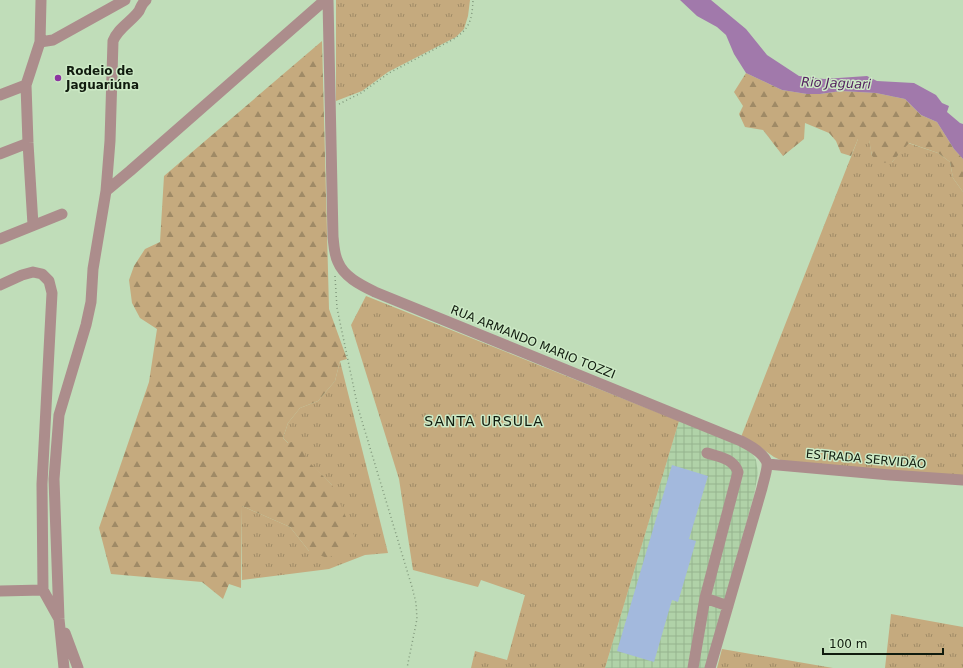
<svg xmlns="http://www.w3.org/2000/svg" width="963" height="668" font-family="'DejaVu Sans',sans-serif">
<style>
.industrial{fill:url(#industrial-grid)}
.grass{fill:url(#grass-tufts)}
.forest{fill:url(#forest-firs)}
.water{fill:#a179ab}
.building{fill:#a3b9dd}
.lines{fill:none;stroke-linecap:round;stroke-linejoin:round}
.path{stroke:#82997d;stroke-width:1.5;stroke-dasharray:1 3;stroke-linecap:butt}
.minor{stroke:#ac8d8c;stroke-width:11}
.poi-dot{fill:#8c34a0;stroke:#cdeac6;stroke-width:1.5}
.labels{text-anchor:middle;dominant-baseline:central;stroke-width:3;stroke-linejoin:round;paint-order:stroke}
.poi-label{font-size:12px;font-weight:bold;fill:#101b0e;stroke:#cdeac6;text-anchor:start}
.street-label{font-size:12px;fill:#101b0e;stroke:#cdeac6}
.water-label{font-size:13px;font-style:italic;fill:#53215f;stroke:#cdeac6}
.quarter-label{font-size:14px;letter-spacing:1px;fill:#101b0e;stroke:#cdeac6}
</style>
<defs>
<pattern id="industrial-grid" width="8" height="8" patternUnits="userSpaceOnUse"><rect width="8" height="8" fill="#b0d2a8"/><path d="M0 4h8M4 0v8" fill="none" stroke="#96b48f"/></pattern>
<pattern id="grass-tufts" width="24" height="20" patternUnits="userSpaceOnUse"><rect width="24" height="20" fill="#c5aa7e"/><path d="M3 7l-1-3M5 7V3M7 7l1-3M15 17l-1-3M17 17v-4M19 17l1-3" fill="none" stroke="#9f8a66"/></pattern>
<pattern id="forest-firs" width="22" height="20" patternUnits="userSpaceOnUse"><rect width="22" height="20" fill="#c5aa7e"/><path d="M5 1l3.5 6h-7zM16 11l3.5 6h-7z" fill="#9f8a66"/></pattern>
</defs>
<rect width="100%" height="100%" fill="#c0ddb9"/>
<path class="industrial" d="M679,421L747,448L752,453L756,460L758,473L754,495L706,668H605Z"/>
<path class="grass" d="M336,0H470L468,16L464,29L456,37L388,72L362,91L336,101Z
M858,139H869L872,156L892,162L908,143L938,153L950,162L953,178L963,192V476L787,463L774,457L760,447L741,437Z
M366,296L679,421L605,668H471L475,651L507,660L525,595L481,580L478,587L413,570L399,479L351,325Z
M340,361L388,553L365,555L329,569L242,580V506L290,527L309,551L332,485L283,438L288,423L300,408L318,401L335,381Z
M891,614L963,627V668H885Z
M722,649L833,668H717Z"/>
<path class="forest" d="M322,41L329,309L347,359L340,361L335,381L318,401L300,408L288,423L283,438L288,443L295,441L305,449V458L332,485L355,538L348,549L327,558L309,551L290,527L242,506L241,588L229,584L223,599L202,582L111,574L99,528L149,382L157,329L140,318L132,303L129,280L134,266L145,249L160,242L164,176Z
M746,73L782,90L807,94H820L841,91L876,93L905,99L921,115L937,122L954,149L963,159V192L953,178L950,162L938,153L909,143L892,162L881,163L872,156L869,140L858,139L851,156L841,153L836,141L829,133L805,123L804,139L783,156L763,130L745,127L739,114L743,106L734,92Z"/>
<path class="water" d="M680,0H711L746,29L767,55L799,76L824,79L867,76L877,81L914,83L936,95L942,103L949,106L947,112L960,123L963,124V159L954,149L937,122L921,115L905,99L876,93L841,91L820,94H807L782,90L746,73L734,54L726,35L717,27L697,16Z"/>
<path class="building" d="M672,465L708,476L689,539L696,541L678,602L672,600L654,662L617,651Z"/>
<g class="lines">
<path class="path" d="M339,104L361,93L389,73L452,40C470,29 472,20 473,0
M335,276L337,308L358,408L412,587L416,603L417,619L407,668"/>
<path class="minor" d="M146,0C142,3 141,7 139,11C131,22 118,28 113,41L110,141L106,191L130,171L325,0
M328,0L333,237C334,245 334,254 338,262C344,277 361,285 375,292L741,441C749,445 764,453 767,463C768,468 763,483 762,488L710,668
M40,42L53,40L125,0
M0,95L26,85
M0,154L28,143
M33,225L28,143L26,85L40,42L41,0
M0,239L62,214
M0,285L22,275L33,272L42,274L49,281L52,293L42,484L43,590L58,617
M707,453C719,457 733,458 738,472L705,598L728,606
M767,464L890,475L963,480
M0,591L43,590
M65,633L78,668
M64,668L59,619L54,479L59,415L86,325L91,302L93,269L106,191
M693,668L705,598"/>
</g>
<circle class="poi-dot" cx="58" cy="78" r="4"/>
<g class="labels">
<g class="poi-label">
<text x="66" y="71">Rodeio de<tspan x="66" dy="14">Jaguariúna</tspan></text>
</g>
<g class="street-label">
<text transform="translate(533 342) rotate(22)">RUA ARMANDO MARIO TOZZI</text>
<text transform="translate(866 459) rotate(5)">ESTRADA SERVIDÃO</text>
</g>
<g class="water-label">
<text transform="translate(836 83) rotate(2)">Rio Jaguari</text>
</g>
<g class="quarter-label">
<text x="484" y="421">SANTA URSULA</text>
</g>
</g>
<path d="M823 648v6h120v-6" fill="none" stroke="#101b0e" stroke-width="2"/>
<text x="829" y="648" font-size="12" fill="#101b0e" stroke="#cdeac6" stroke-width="3" paint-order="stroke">100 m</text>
</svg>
